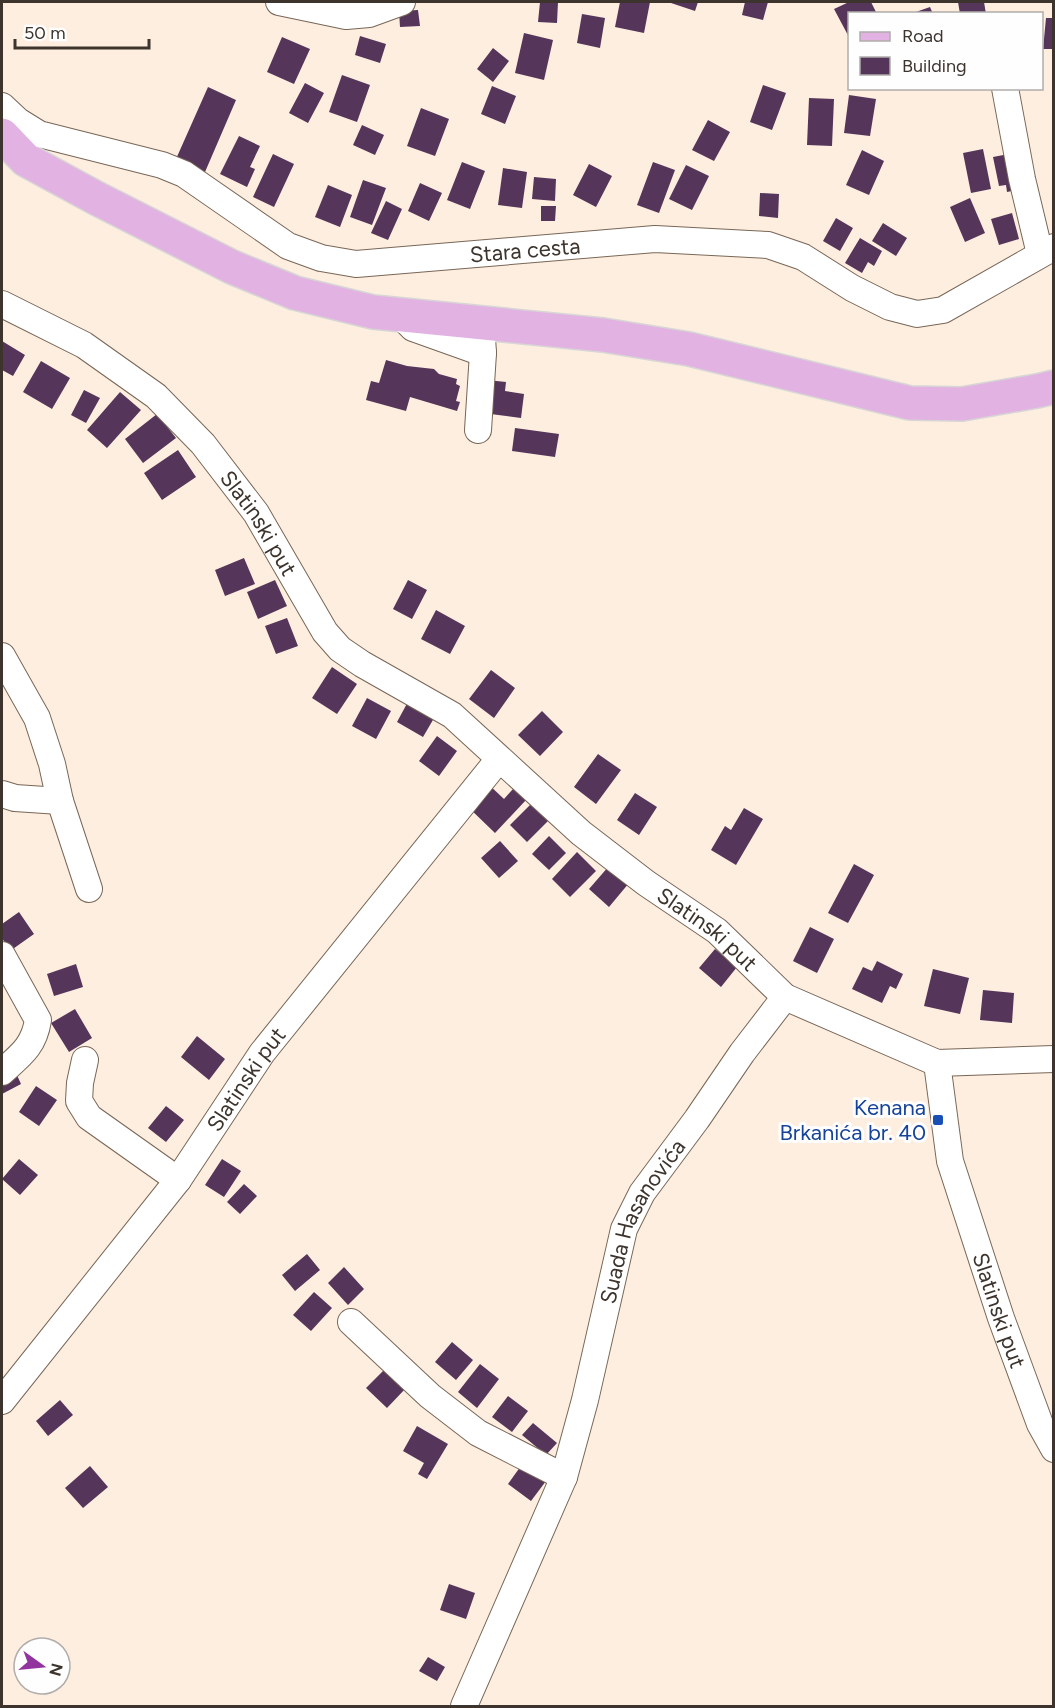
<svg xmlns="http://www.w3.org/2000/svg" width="1055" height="1708" font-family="Figtree,sans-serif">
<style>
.building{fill:#55355a}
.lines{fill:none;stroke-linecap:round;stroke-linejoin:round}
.minor-casing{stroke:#786757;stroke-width:28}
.major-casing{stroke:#d8d6d5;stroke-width:36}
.minor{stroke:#fff;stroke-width:26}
.major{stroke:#e1b2e2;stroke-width:33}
.transit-dot{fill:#1a4fb4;stroke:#fefefe;stroke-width:2}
.labels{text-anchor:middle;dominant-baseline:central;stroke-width:6;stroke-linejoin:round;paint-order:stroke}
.street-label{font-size:22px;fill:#3c342d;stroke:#fefefe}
.transit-label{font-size:22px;fill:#164399;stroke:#fefefe;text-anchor:end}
</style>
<rect width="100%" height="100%" fill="#feeee0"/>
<path class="building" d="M540,2H558L557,23L538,22Z
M620,2H650L644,33L615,27Z
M668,2H698L695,11Z
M745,2H768L763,20L742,15Z
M849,2H871L877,14H850V39L834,9Z
M958,2H984L986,14H960Z
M930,7L933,14H913V13Z
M418,10L420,26L400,27L399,11Z
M582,14L605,18L600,48L577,43Z
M1046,18H1054V49H1043Z
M524,33L553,40L544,80L515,73Z
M360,36L386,44L380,63L355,55Z
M282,37L310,49L294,84L267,72Z
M493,48L509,61L493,82L477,69Z
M342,75L370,85L357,122L329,112Z
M305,83L324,93L308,123L289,113Z
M763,85L786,93L772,130L750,122Z
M492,86L516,96L505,124L481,114Z
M208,87L236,100L205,172L176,159Z
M849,95L876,99L870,136L844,133Z
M809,98L834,99L832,146L807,145Z
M421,108L449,119L435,156L407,146Z
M708,120L730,132L714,161L692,150Z
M362,125L384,135L375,155L353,145Z
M239,136L260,146L250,167L255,169L247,187L220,174Z
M983,149L991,189L971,193L963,153Z
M862,150L884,161L869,195L846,185Z
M1014,153L1021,189L1007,192L1006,185L999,186L993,157Z
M273,154L294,164L274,207L253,197Z
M462,162L485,171L470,209L447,200Z
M653,162L675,170L659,213L637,205Z
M589,164L612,176L596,207L573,195Z
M686,165L709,176L692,210L669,199Z
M503,168L527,172L522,208L498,205Z
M534,177L556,179L555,201L532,199Z
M363,180L386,188L372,225L350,217Z
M420,183L442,193L429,221L408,211Z
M328,185L352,195L340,227L315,217Z
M760,193L779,194L778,218L759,216Z
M970,198L985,233L965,242L950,207Z
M386,201L402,209L388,240L371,233Z
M541,206H556L555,221H541Z
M1012,213L1019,239L999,245L991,219Z
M836,218L853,228L840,251L823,241Z
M883,223L907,238L896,256L872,241Z
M860,238L882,251L874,266L868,262L862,273L845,263Z
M2,341L25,355L13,376L2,370Z
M386,360L407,366L434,369L439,374L457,379L456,384L460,386L456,401L460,402L457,411L410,397L406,411L366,400L371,381L379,383Z
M41,361L70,378L52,409L23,392Z
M487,380L506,382L505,391L524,394L521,418L483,413Z
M84,390L100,398L86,423L71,415Z
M120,392L141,410L107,448L87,430Z
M157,414L176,438L143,463L125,439Z
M515,428L559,434L555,457L512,451Z
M178,450L196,477L162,500L144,473Z
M244,558L255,584L225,596L215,570Z
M275,580L287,606L258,619L247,592Z
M408,580L427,590L412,619L393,609Z
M436,610L465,626L450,654L421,639Z
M287,618L298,646L276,654L265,626Z
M332,667L357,684L337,714L312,698Z
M491,670L515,688L494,718L469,699Z
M367,698L391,711L376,739L352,726Z
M410,698L437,713L423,737L397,722Z
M542,711L563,732L540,756L518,735Z
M437,736L457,751L439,776L419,761Z
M598,754L621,770L596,804L574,787Z
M487,783L504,799L513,789L526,800L495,833L466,805Z
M635,793L657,807L639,835L617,820Z
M531,804L548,821L527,842L510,825Z
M744,808L763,819L736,865L711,850L725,826L731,830Z
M549,836L566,853L549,870L532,854Z
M500,841L518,861L499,878L481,858Z
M577,852L596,871L570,897L552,879Z
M854,864L874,875L848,923L828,913Z
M609,866L629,883L609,907L589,889Z
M19,912L34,934L10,951L2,938V924Z
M810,927L834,939L817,973L793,961Z
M715,949L737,967L721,987L699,968Z
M877,961L903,974L896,989L890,986L882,1003L852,989L863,967L872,971Z
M76,964L83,987L54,996L47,974Z
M933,969L969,978L960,1014L924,1006Z
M983,990L1014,993L1012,1023L980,1020Z
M75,1009L92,1038L69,1052L51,1023Z
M197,1036L225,1059L209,1080L181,1057Z
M16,1073L21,1084L2,1094V1080Z
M36,1086L57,1100L39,1126L19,1112Z
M166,1106L184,1120L166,1142L148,1128Z
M19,1159L38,1175L20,1195L2,1179Z
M222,1159L241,1171L224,1197L205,1185Z
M244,1184L257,1196L240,1214L227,1202Z
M307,1254L320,1270L295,1291L282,1275Z
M344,1267L364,1289L348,1305L328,1283Z
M314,1292L332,1308L311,1331L293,1315Z
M452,1342L473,1360L456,1380L435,1362Z
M480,1364L499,1379L477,1408L458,1392Z
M386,1368L406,1388L387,1408L366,1388Z
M508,1396L528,1411L512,1432L492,1417Z
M60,1400L73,1415L48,1436L36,1421Z
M533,1423L557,1443L546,1455L522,1435Z
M417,1426L448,1444L427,1479L418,1474L424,1463L403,1451Z
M523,1463L546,1481L531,1501L508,1484Z
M90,1466L108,1487L83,1508L65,1488Z
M449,1584L475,1593L466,1619L440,1610Z
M428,1657L445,1667L437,1681L419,1671Z"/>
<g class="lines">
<defs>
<g id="minor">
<path d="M279,2L346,16L369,14L402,2"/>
<path d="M1005,88L1022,179L1040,254"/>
<path id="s1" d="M2,106L18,121L39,134L162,165L184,174L288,246L321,258L356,264L655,239L768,245L803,257L852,288L890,307L917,314L943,310L1054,247"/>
<path id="s2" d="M2,304L84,345L156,396L203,444L256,513L325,632L340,649L362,664L452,715L581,833L646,883L717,931L785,997L937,1063L1054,1059"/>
<path d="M400,315L413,328L483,353"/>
<path d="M478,430L483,353L481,322"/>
<path d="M2,656L37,718L52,764L60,801L89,889"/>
<path d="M2,794L15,798L60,801"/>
<path d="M2,955L38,1020C34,1046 21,1055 2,1072"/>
<path d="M85,1060L80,1083L79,1101L89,1117L178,1180"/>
<path id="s3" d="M937,1063L950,1161L1001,1318L1040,1424L1054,1449"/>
<path d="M351,1322L430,1396L478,1433L564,1477"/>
<path id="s4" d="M2,1401L178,1180L262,1053L499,759"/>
<path id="s5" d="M464,1706L564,1477L585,1400L624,1229L642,1193L697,1119L742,1053L785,997"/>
</g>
<path id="major" d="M2,135L26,160L96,198L232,267L295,293L373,312L603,335L689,349L910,403L962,404L1037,391L1054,387"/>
</defs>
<use href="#minor" class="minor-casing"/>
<use href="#major" class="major-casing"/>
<use href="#minor" class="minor"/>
<use href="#major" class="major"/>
</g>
<rect class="transit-dot" x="932" y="1114" width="12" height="12" rx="3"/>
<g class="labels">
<g class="street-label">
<text stroke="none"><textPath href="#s1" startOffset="564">Stara cesta</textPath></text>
<text stroke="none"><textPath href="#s2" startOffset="344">Slatinski put</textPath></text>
<text stroke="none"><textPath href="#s2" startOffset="958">Slatinski put</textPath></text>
<text stroke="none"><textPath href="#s4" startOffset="404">Slatinski put</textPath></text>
<text stroke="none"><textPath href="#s5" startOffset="519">Suada Hasanovića</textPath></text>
<text stroke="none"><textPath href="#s3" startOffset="256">Slatinski put</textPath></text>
</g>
<g class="transit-label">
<text x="926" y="1107">Kenana<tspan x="926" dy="25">Brkanića br. 40</tspan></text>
</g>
</g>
<rect width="1055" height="1708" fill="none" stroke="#3c342d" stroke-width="6"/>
<rect x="848" y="12" width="195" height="78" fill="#fefefe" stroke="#b0adaa" stroke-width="1.5"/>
<rect x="860" y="32" width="30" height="9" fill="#e1b2e2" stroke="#b0adaa" stroke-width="1.5"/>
<text x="902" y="42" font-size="18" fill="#3c342d">Road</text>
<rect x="860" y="57" width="30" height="18" fill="#55355a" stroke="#b0adaa" stroke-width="1.5"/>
<text x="902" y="72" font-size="18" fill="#3c342d">Building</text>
<g transform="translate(42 1666) rotate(105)"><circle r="28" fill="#fefefe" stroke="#b0adaa" stroke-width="1.5"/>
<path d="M0-4.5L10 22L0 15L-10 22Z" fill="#91349e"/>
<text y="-9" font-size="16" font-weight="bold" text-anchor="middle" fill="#3c342d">N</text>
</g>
<path d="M15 39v9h134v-9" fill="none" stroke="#3c342d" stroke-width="3"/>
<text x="24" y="39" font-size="18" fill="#3c342d" stroke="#fefefe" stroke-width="4.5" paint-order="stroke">50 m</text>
</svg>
